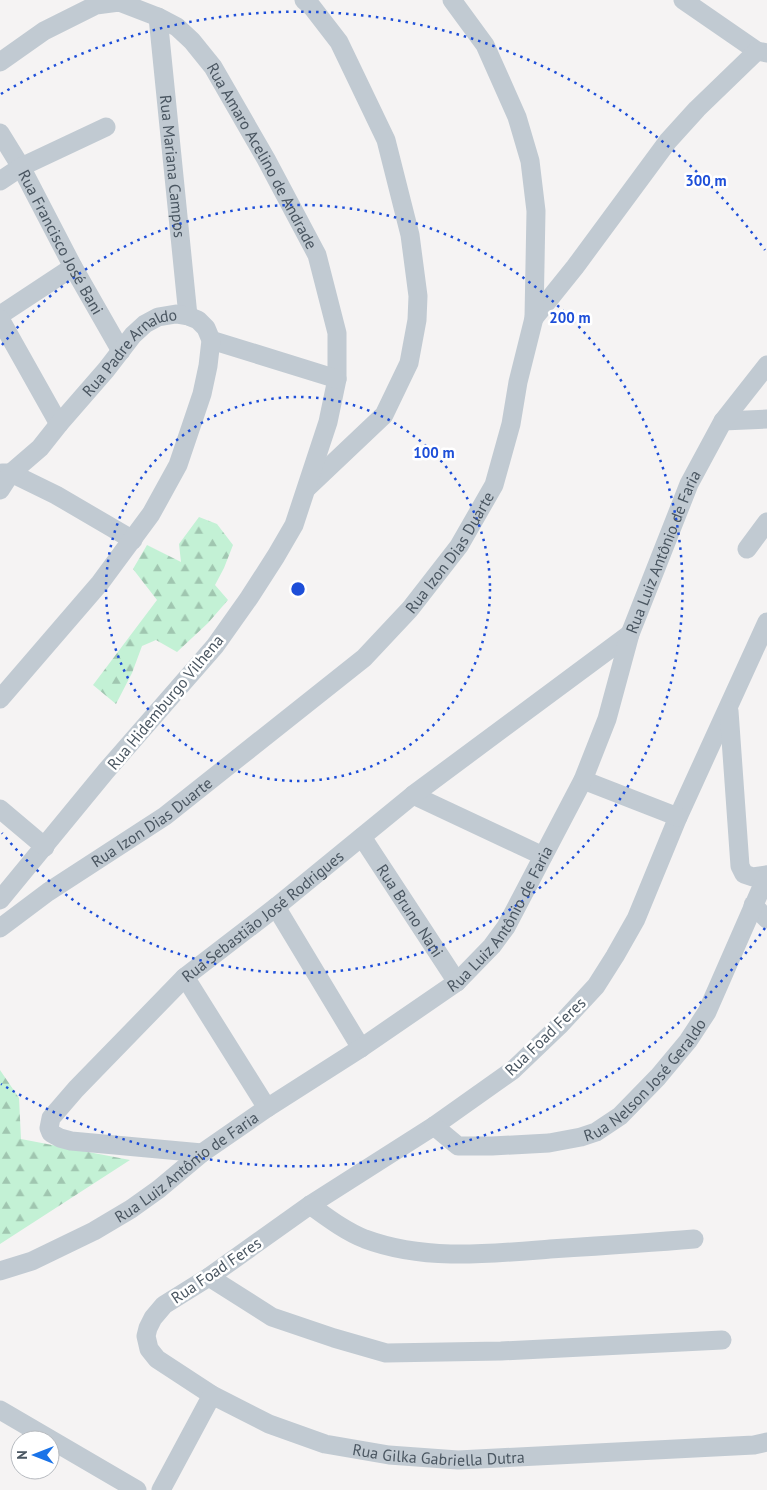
<svg xmlns="http://www.w3.org/2000/svg" width="767" height="1490" font-family="'PT Sans',sans-serif">
<style>
.forest{fill:url(#forest-firs)}
.lines{fill:none;stroke-linecap:round;stroke-linejoin:round}
.minor{stroke:#c1cad2;stroke-width:19}
.ring{fill:none;stroke:#1d4ed8;stroke-width:2.5;stroke-dasharray:2.5 5}
.labels{text-anchor:middle;dominant-baseline:central;stroke-width:5;stroke-linejoin:round;paint-order:stroke}
.street-label{font-size:16px;fill:#4a5661;stroke:#fff}
.centre{fill:#1d4ed8;stroke:#fff;stroke-width:2.5}
.ring-label{font-size:15px;text-anchor:middle;font-weight:bold;fill:#1d4ed8;stroke:#fff;stroke-width:5;stroke-linejoin:round;paint-order:stroke}
</style>
<defs>
<pattern id="forest-firs" width="22" height="20" patternUnits="userSpaceOnUse" patternTransform="scale(1.25)"><rect width="22" height="20" fill="#c3f1d5"/><path d="M5 1l3.5 6h-7zM16 11l3.5 6h-7z" fill="#a0c6b0"/></pattern>
</defs>
<rect width="100%" height="100%" fill="#f5f3f3"/>
<path class="forest" d="M199,517L217,524L233,545L224,568L215,585L228,600L208,623L177,652L156,640L142,646L132,673L116,704L93,685L157,600L133,569L147,545L181,562L179,544Z
M0,1070L19,1098L21,1139L130,1160L0,1244Z"/>
<g class="lines">
<g class="minor">
<path d="M304,0L312,7L339,42L386,140L410,235L418,296L417,320L409,363L384,415L308,487"/>
<path d="M683,0L757,51L767,53"/>
<path id="s1" d="M158,17L188,316"/>
<path id="s2" d="M0,62L44,31L96,5L119,2L158,17L177,27L192,41L213,67L266,159L317,255L337,333V379L328,422L294,525L276,556L249,598L215,646L106,771L0,900"/>
<path id="s3" d="M0,133L21,167L73,267L121,351"/>
<path d="M0,181L21,167L106,127"/>
<path d="M0,315L73,267"/>
<path d="M534,318L575,267L668,141L697,109L757,51"/>
<path d="M0,319L59,424"/>
<path d="M211,340L337,379"/>
<path d="M723,421L767,419"/>
<path d="M2,473H11L56,495L133,540"/>
<path id="s4" d="M0,490L11,473L40,448L59,424L106,370L133,335L145,324L158,317L176,314L188,316L198,320L206,328L211,340L208,366L202,394L178,465L151,514L100,583L0,699"/>
<path d="M747,549L767,522"/>
<path id="s5" d="M767,622L678,817L636,919L615,956L596,986L559,1026L513,1070L434,1126L310,1205L209,1277L164,1305L153,1318L148,1328L146,1336L149,1349L157,1359L212,1395L269,1424L325,1444L389,1455L458,1460L754,1445L767,1442"/>
<path d="M729,711L740,866L744,874L753,877L767,875"/>
<path d="M583,780L678,817"/>
<path d="M413,795L543,856"/>
<path d="M0,809L45,847"/>
<path id="s6" d="M362,837L457,982"/>
<path d="M753,905L767,919"/>
<path d="M276,907L361,1048"/>
<path id="s7" d="M0,928L48,892L165,816L364,658L410,609L459,546L494,485L511,424L518,382L534,318L536,211L530,161L517,117L485,45L452,0"/>
<path d="M185,977L267,1108"/>
<path id="s8" d="M434,1126L458,1146H492L549,1143L581,1137L596,1132L620,1116L658,1077L688,1041L707,1012L767,875"/>
<path id="s9" d="M202,1153L71,1141L60,1138L51,1133L49,1128L51,1118L76,1089L185,977L276,907L413,795L630,634"/>
<path d="M310,1205C328,1218 345,1231 365,1239C424,1261 488,1254 550,1249C598,1246 646,1243 694,1239"/>
<path id="s10" d="M0,1271L32,1261L94,1231L131,1209L159,1189L202,1153L267,1108L361,1048L457,982L492,946L506,927L583,780L607,719L630,634L689,484L723,421L767,365"/>
<path d="M209,1277L272,1317L334,1338L386,1353L501,1351L722,1340"/>
<path d="M0,1410L137,1490"/>
<path d="M161,1490L212,1395"/>
</g>
</g>
<g class="ring">
<circle cx="298" cy="589" r="192"/>
<path d="M2 345A384 384 0 1 1 2 833"/>
<path d="M765 928A577 577 0 0 1 1 1084M1 94A577 577 0 0 1 765 250"/>
</g>
<g class="labels">
<g class="street-label">
<text stroke="none"><textPath href="#s2" startOffset="354">Rua Amaro Acelino de Andrade</textPath></text>
<text stroke="none"><textPath href="#s1" startOffset="150">Rua Mariana Campos</textPath></text>
<text stroke="none"><textPath href="#s3" startOffset="125">Rua Francisco José Bani</textPath></text>
<text stroke="none"><textPath href="#s4" startOffset="192">Rua Padre Arnaldo</textPath></text>
<text stroke="none"><textPath href="#s7" startOffset="590">Rua Izon Dias Duarte</textPath></text>
<text stroke="none"><textPath href="#s10" startOffset="1025">Rua Luiz Antônio de Faria</textPath></text>
<text transform="translate(165 702) rotate(-50)">Rua Hidemburgo Vilhena</text>
<text stroke="none"><textPath href="#s7" startOffset="185">Rua Izon Dias Duarte</textPath></text>
<text stroke="none"><textPath href="#s6" startOffset="88">Rua Bruno Nani</textPath></text>
<text stroke="none"><textPath href="#s9" startOffset="462">Rua Sebastião José Rodrigues</textPath></text>
<text stroke="none"><textPath href="#s10" startOffset="620">Rua Luiz Antônio de Faria</textPath></text>
<text transform="translate(545 1036) rotate(-44)">Rua Foad Feres</text>
<text stroke="none"><textPath href="#s8" startOffset="242">Rua Nelson José Geraldo</textPath></text>
<text stroke="none"><textPath href="#s10" startOffset="215">Rua Luiz Antônio de Faria</textPath></text>
<text transform="translate(216 1270) rotate(-34)">Rua Foad Feres</text>
<text stroke="none"><textPath href="#s5" startOffset="1308">Rua Gilka Gabriella Dutra</textPath></text>
</g>
</g>
<circle cx="298" cy="589" r="8" class="centre"/>
<g class="ring-label">
<text x="706" y="186">300 m</text>
<text x="570" y="323">200 m</text>
<text x="434" y="458">100 m</text>
</g>
<g transform="translate(35 1455) rotate(270)"><circle r="24" fill="#ffffff" stroke="#b7bbc0"/>
<path d="M0-4L9 19L0 12L-9 19Z" fill="#1a73e8"/>
<text y="-8" font-size="14" font-weight="bold" text-anchor="middle" fill="#4a5661">N</text>
</g>
</svg>
